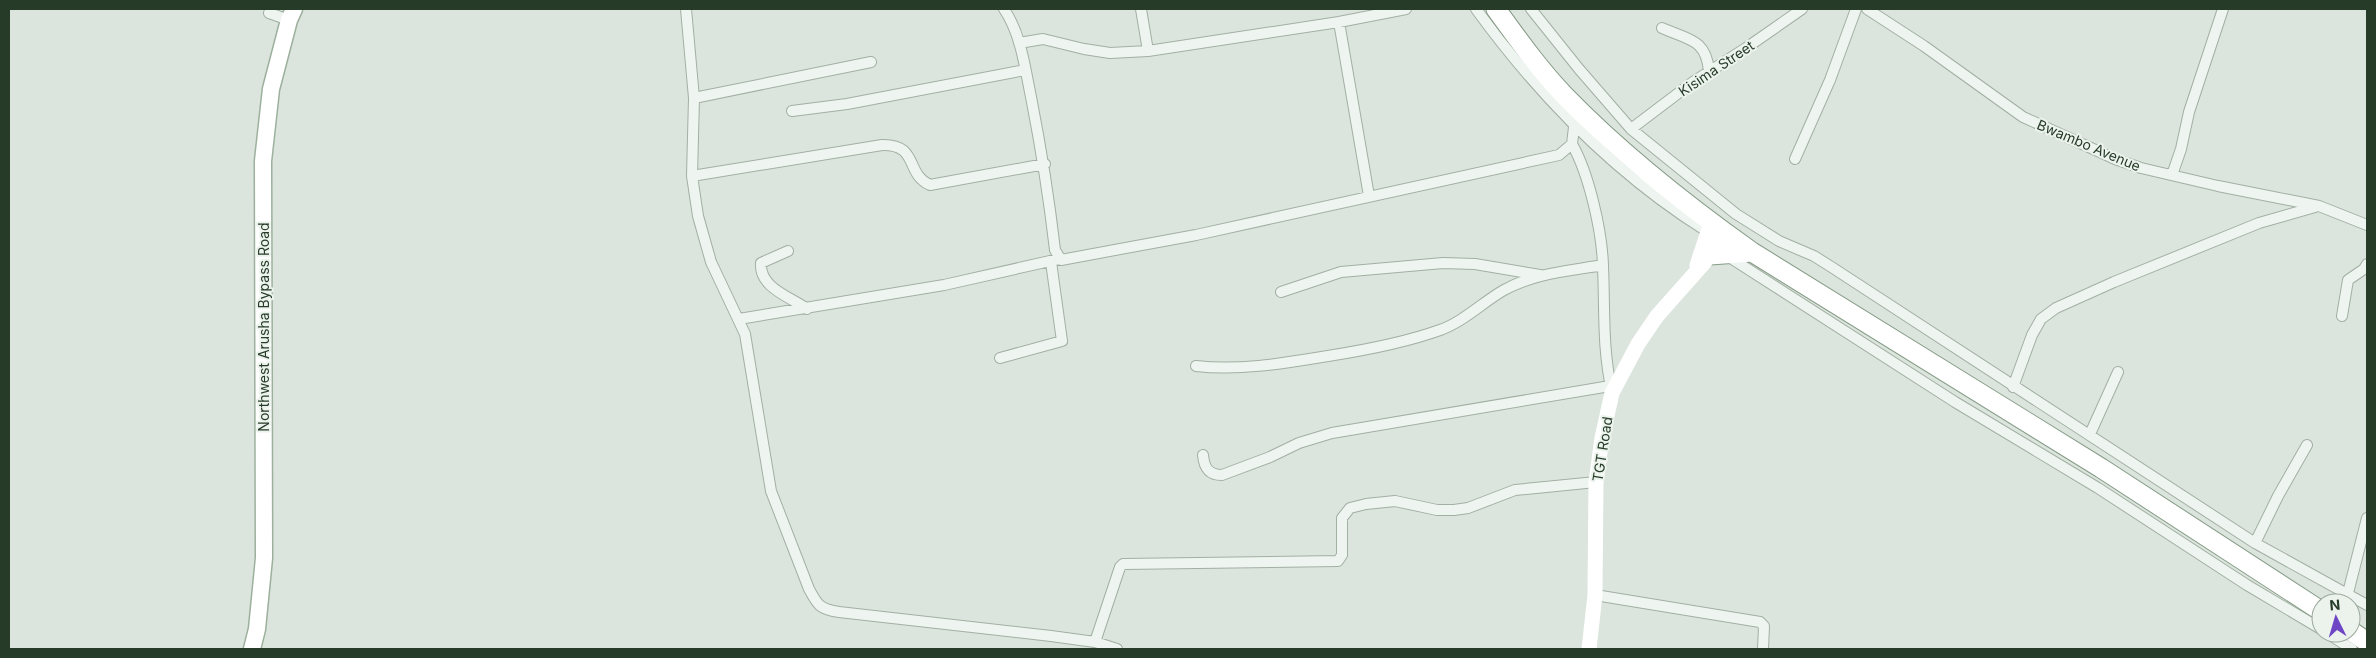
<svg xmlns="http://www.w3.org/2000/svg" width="2376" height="658" font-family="Inter,sans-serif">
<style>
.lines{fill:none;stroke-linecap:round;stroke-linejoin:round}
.street-casing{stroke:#a2afa3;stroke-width:12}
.primary-casing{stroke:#9cb09d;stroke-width:19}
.highway-casing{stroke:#849b86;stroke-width:21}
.street{stroke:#eef4ef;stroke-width:10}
.secondary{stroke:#fff;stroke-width:15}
.primary{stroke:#fff;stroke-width:16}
.highway{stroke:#fff;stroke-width:19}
.labels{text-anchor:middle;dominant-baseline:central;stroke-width:4;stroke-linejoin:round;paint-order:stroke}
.street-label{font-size:14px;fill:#273b29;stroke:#ebf3ec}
</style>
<rect width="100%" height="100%" fill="#dce5dd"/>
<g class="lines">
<defs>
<path id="street" d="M686,9L694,98L692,176L698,216L711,262L745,334L771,491L809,589C818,606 820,609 839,612L1051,636L1095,642L1117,649
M1004,9C1021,34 1025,68 1031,97C1041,148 1049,198 1055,250L1061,260L1196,235L1559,155L1572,144L1574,127
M1141,9L1148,51
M1476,9C1540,97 1615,174 1708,232
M1531,9L1579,69L1631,129L1736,214L1779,241L1814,256L1833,268L2255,543L2367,605
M1867,9L1924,46L2023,117L2115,159L2141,168L2218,186L2319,206L2367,225
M269,13L289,20
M1339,22L1369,196
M1662,28C1689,40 1706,39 1709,71
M1019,43L1043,39L1084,49L1110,53L1148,51L1339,22L1406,9
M694,98L871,62
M792,111L847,104L1025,70
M1631,129L1693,82L1746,48L1802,9
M1572,144C1589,174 1602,231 1603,266C1605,311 1602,346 1612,392
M1795,159L1830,80L1856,9
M2172,175L2181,149L2189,112L2223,9
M692,176L882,145C919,144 905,174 930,185L1045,164
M788,251L761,263C759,288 791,297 807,309
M1726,255L1955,402L2098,488L2247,585L2321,629
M1281,292L1341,272L1443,263L1475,264L1540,275
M2342,316L2348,280L2364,269L2367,264
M739,319L944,285L1059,259
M1000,358L1062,341L1051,262
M1196,366C1241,371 1285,363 1328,356C1366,350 1404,343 1440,330C1463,322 1483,302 1504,290C1535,273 1569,271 1603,265
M2013,387L2032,335L2041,319L2056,308L2114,282L2259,223L2315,207
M2090,434L2118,372
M1203,455C1204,467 1208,475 1222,475L1270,457L1299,443L1332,433L1610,386
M2255,543L2278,496L2307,445
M2348,593L2367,518
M1595,595L1760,622L1764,626L1763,649
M2327,633L2352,649
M1095,642L1120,567L1123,564L1338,561L1342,555V518L1350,508L1366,504L1395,501L1437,510H1454L1468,508L1515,490L1596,482"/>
<path id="primary" d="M252,649L257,629L264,558L263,161L271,89L289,20L294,9"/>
<path id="highway" d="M1496,9C1517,38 1539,69 1564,95C1621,154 1686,205 1752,252L2101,468L2321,611
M1710,255L1752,252
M2351,631L2367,642"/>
</defs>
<use href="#street" class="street-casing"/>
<use href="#primary" class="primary-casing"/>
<use href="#highway" class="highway-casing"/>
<use href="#street" class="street"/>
<path class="secondary" d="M1697,265L1711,223
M1589,649L1595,595L1596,482L1602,438L1612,393L1638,344L1657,316L1704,263L1725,233"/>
<use href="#primary" class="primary"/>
<use href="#highway" class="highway"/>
</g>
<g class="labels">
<g class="street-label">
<text transform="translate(1716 68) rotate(-34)">Kisima Street</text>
<text transform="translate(2089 145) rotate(23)">Bwambo Avenue</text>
<text transform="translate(263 327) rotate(-90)">Northwest Arusha Bypass Road</text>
<text transform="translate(1602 449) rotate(-81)">TGT Road</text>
</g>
</g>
<rect width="2376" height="658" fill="none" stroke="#273b29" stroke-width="20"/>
<g transform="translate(2336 618) rotate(355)"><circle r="24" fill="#ebf3ec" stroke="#9da99e"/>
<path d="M0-4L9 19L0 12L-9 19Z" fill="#6e46c5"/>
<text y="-8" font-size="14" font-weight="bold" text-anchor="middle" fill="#273b29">N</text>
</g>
</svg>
